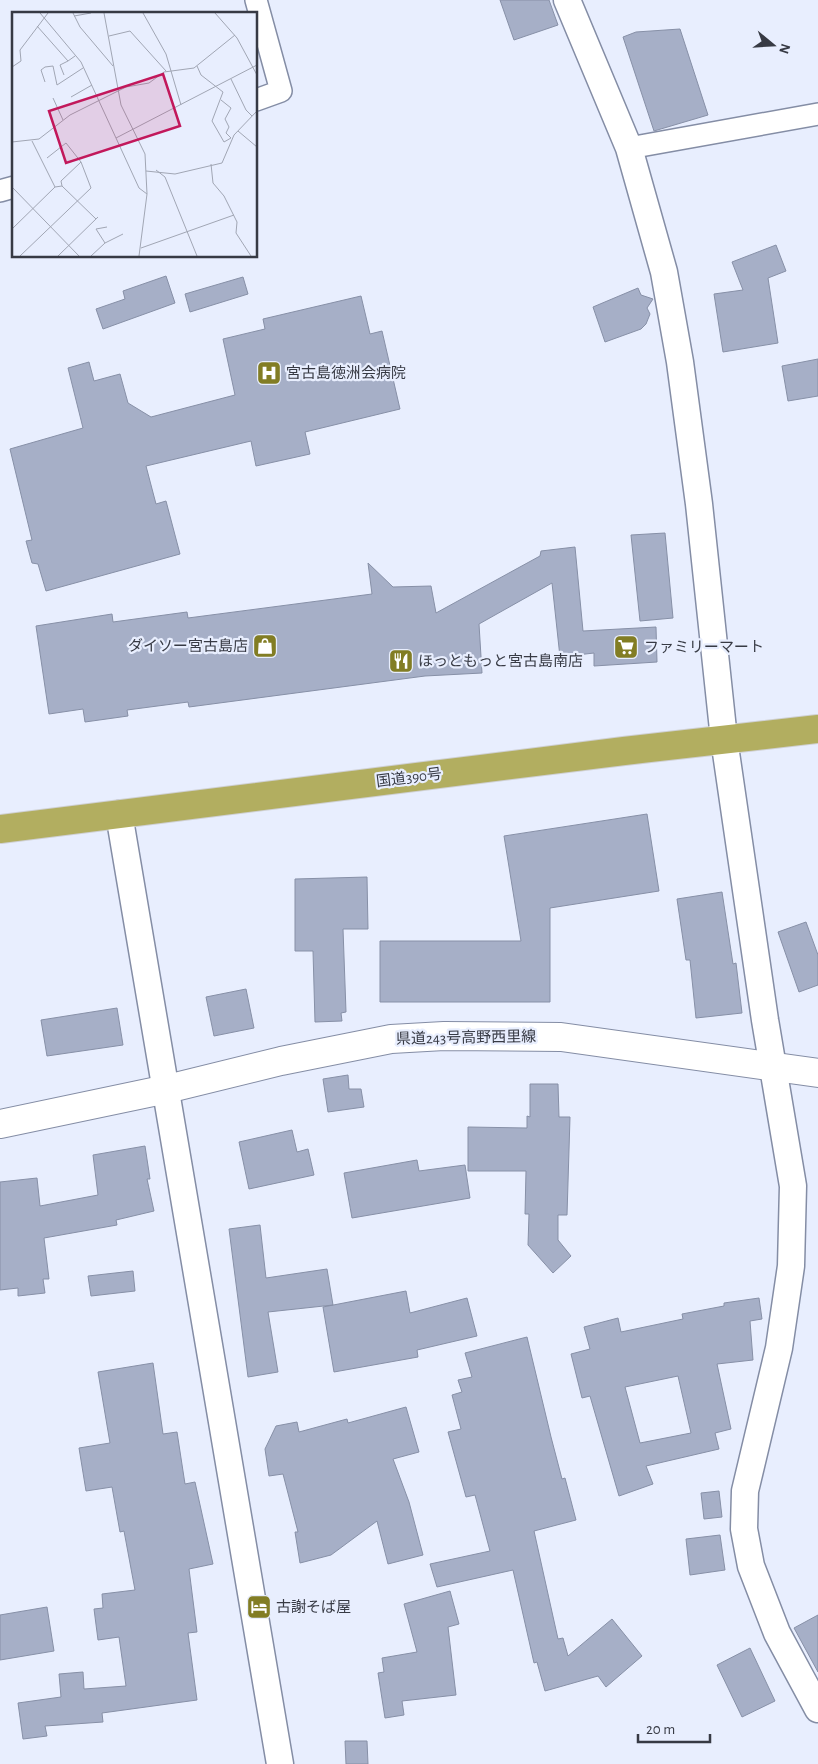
<svg xmlns="http://www.w3.org/2000/svg" width="818" height="1764" font-family="'Alegreya Sans','Noto Sans JP',sans-serif">
<style>
.building{fill:#a6afc7;stroke:#8790a7;fill-rule:evenodd}
.lines{fill:none;stroke-linecap:round;stroke-linejoin:round}
.minor-casing{stroke:#848da5;stroke-width:24}
.tertiary-casing{stroke:#848da5;stroke-width:29}
.secondary-casing{stroke:#848da5;stroke-width:30}
.trunk-casing{stroke:#cfd0d2;stroke-width:30}
.minor{stroke:#fff;stroke-width:21}
.tertiary{stroke:#fff;stroke-width:26}
.secondary{stroke:#fff;stroke-width:28}
.trunk{stroke:#b2ae60;stroke-width:28}
.labels{text-anchor:middle;dominant-baseline:central;stroke-width:4.5;stroke-linejoin:round;paint-order:stroke}
.poi-label{font-size:15px;fill:#373a44;stroke:#e8eefe;text-anchor:start}
.street-label{font-size:15px;fill:#373a44;stroke:#e8eefe}
.inset-road{fill:none;stroke:#a1a6b4;stroke-width:1}
.view{fill:#c2185b;fill-opacity:0.15;stroke:#c2185b;stroke-width:2.5}
.inset-edge{fill:none;stroke:#373a44;stroke-width:2.5}
</style>
<rect width="100%" height="100%" fill="#e8eefe"/>
<path class="building" d="M500,0H549L558,25L514,40Z
M680,29L708,115L654,131L623,37L636,32Z
M776,245L786,271L768,278L778,343L723,352L714,294L743,290L732,262Z
M166,276L175,303L103,329L96,309L125,299L123,291Z
M243,277L248,294L190,312L185,294Z
M638,288L641,295L653,299L647,308L650,314L646,324L641,329L605,342L593,307Z
M361,296L370,334L382,331L400,409L305,432L310,454L256,466L251,441L146,466L156,504L166,501L180,554L46,591L38,564L32,563L26,541L32,540L10,449L83,428L68,368L89,362L94,381L120,374L128,403L151,417L235,395L223,339L265,329L263,319Z
M818,359V396L788,401L782,366Z
M665,533L673,618L640,621L631,535Z
M575,547L583,631L656,627L657,662L594,666V653L560,657L552,583L479,624L482,673L425,676L189,707L188,702L127,710L128,716L85,722L83,709L49,714L36,626L112,614L113,622L187,612L188,618L372,594L368,563L393,587L431,586L436,613L540,556L541,551Z
M647,814L659,891L550,908V1002H380V941H521L504,836Z
M367,877L368,929H343L346,1012L341,1013L342,1021L315,1022L313,951H295V879Z
M722,892L733,964L736,963L742,1013L696,1018L690,960H686L677,899Z
M806,922L818,955V985L799,992L778,932Z
M246,989L254,1028L214,1036L206,997Z
M117,1008L123,1045L47,1056L41,1020Z
M348,1075L349,1089H361L364,1107L328,1112L323,1079Z
M530,1084H558L559,1117H570L567,1215H558V1240L571,1256L553,1273L528,1245L529,1214H525L526,1171H468V1127L527,1128V1116L530,1117Z
M292,1130L297,1152L308,1149L314,1175L249,1189L239,1142Z
M145,1146L150,1179H147L154,1211L116,1220L117,1225L44,1238L49,1279H43L45,1293L18,1296V1288L0,1290V1182L37,1178L40,1206L98,1195L93,1155Z
M417,1160L419,1171L465,1165L470,1198L352,1218L344,1173Z
M260,1225L266,1278L327,1269L333,1305L268,1312L278,1372L248,1377L229,1229Z
M133,1271L135,1291L91,1296L88,1276Z
M406,1291L410,1313L467,1298L477,1336L417,1350L418,1357L334,1372L323,1307Z
M759,1298L762,1319L750,1321L753,1360L717,1364L731,1429L715,1433L719,1449L646,1466L653,1484L619,1496L590,1396L582,1398L571,1354L590,1349L584,1327L618,1318L621,1332L683,1319L682,1314L724,1306V1303ZM678,1376L691,1433L640,1443L625,1387Z
M527,1337L551,1437L562,1479L565,1478L576,1520L534,1531L558,1639L563,1638L568,1656L612,1619L642,1656L606,1687L598,1676L545,1691L537,1662L534,1663L513,1570L437,1587L430,1564L490,1551L475,1495L466,1497L448,1432L461,1429L452,1395L462,1392L458,1380L472,1377L465,1353Z
M153,1363L163,1434L177,1432L185,1484L195,1482L213,1564L189,1569L197,1632L188,1633L197,1700L102,1713L103,1722L45,1726L47,1736L23,1739L18,1703L61,1697L59,1674L83,1672L84,1689L126,1686L119,1637L98,1640L94,1609L103,1608L102,1594L135,1590L124,1531L120,1532L112,1487L86,1491L79,1448L110,1443L98,1372Z
M406,1407L419,1452L393,1459L409,1502L423,1555L388,1564L377,1521L331,1555L300,1563L295,1532H298L283,1474L269,1476L265,1449L276,1426L297,1422L299,1432L347,1419L348,1423Z
M719,1491L722,1517L704,1519L701,1493Z
M720,1535L725,1570L690,1575L686,1539Z
M450,1591L459,1624L448,1627L456,1695L402,1701L404,1715L385,1718L378,1673L384,1672L382,1658L417,1652L404,1604Z
M47,1607L54,1651L0,1660V1615Z
M818,1615V1672L794,1628Z
M750,1648L775,1701L742,1717L717,1665Z
M345,1741H367L368,1764H346Z"/>
<g class="lines">
<defs>
<path id="minor" d="M256,0L281,91L256,100
M629,148L818,114
M0,191L14,187"/>
<path id="tertiary" d="M567,0L629,148L664,272L680,362L699,504L724,739L765,1020L793,1186L791,1266L779,1348L745,1491L744,1529L751,1566L777,1633L818,1709
M119,814L280,1764"/>
<path id="secondary" d="M0,1124L167,1089L281,1061L391,1039L444,1036L561,1037L818,1073"/>
<path id="trunk" d="M0,829L624,751L818,729"/>
</defs>
<use href="#minor" class="minor-casing"/>
<use href="#tertiary" class="tertiary-casing"/>
<use href="#secondary" class="secondary-casing"/>
<use href="#trunk" class="trunk-casing"/>
<use href="#minor" class="minor"/>
<use href="#tertiary" class="tertiary"/>
<use href="#secondary" class="secondary"/>
<use href="#trunk" class="trunk"/>
</g>
<defs>
<symbol id="hospital-square" viewBox="-11 -11 22 22"><rect x="-9" y="-9" width="18" height="18" rx="4" fill="#827d24" stroke="#e8eefe"/><path d="M-5-5h3v3.5h4V-5h3V5h-3V1.5h-4V5h-3Z" fill="#fff"/></symbol>
<symbol id="shop-square" viewBox="-11 -11 22 22"><rect x="-9" y="-9" width="18" height="18" rx="4" fill="#827d24" stroke="#e8eefe"/><path d="M-5-2.5h2.3a2.7 3.5 0 0 1 5.4 0H5L5.5 6h-11ZM-1.5-2.5h3a1.5 2.3 0 0 0-3 0Z" fill="#fff"/></symbol>
<symbol id="supermarket-square" viewBox="-11 -11 22 22"><rect x="-9" y="-9" width="18" height="18" rx="4" fill="#827d24" stroke="#e8eefe"/><path d="M-6-5.5h2.5l.6 2H6L4.5 2H-2.5L-4.4-4H-6ZM-1.5 3.2a1.3 1.3 0 1 0 .1 0ZM3 3.2a1.3 1.3 0 1 0 .1 0Z" fill="#fff"/></symbol>
<symbol id="restaurant-square" viewBox="-11 -11 22 22"><rect x="-9" y="-9" width="18" height="18" rx="4" fill="#827d24" stroke="#e8eefe"/><path d="M-5-6h1v4h1v-4h1v4h1v-4h1v5L-1.5 .5V6h-2V.5L-5-1ZM5-6V6H3V1.5H1.5Q1.5-4 5-6Z" fill="#fff"/></symbol>
<symbol id="hotel-square" viewBox="-11 -11 22 22"><rect x="-9" y="-9" width="18" height="18" rx="4" fill="#827d24" stroke="#e8eefe"/><path d="M-6-4.5h1.5V1H6V5H4.5V3h-9V5H-6ZM-4 0a1.8 1.8 0 1 1 3.6 0ZM.5 0V-2.5h3Q6-2.5 6 0Z" fill="#fff"/></symbol>
</defs>
<g fill-rule="evenodd">
<use href="#hospital-square" x="255" y="359" width="28" height="28"/>
<use href="#shop-square" x="251" y="632" width="28" height="28"/>
<use href="#supermarket-square" x="612" y="633" width="28" height="28"/>
<use href="#restaurant-square" x="387" y="647" width="28" height="28"/>
<use href="#hotel-square" x="245" y="1593" width="28" height="28"/>
</g>
<g class="labels">
<g class="poi-label">
<text x="286" y="373">宮古島徳洲会病院</text>
<text x="248" y="646" text-anchor="end">ダイソー宮古島店</text>
<text x="644" y="647">ファミリーマート</text>
<text x="418" y="661">ほっともっと宮古島南店</text>
<text x="276" y="1607">古謝そば屋</text>
</g>
<g class="street-label">
<text transform="translate(409 778) rotate(-7)">国道390号</text>
<text transform="translate(466 1038) rotate(-1)">県道243号高野西里線</text>
</g>
</g>
<g transform="translate(12 12)">
<rect width="245" height="245" fill="#e8eefe"/>
<path class="inset-road" d="M28,1L69,50L127,176L135,182L127,244M61,1L68,15L101,54M92,1L109,93L133,142L135,182M131,1L154,42L169,93M203,1L225,26L245,63M62,4L79,1M25,14L56,49L63,44M97,24L118,19L154,59M185,54L189,63L211,80L200,109L212,130L219,126M0,55L9,49L8,38L36,1M52,63L48,53L56,49M219,67L234,98L240,104M33,70L29,58L33,55L41,54L45,73L71,56M59,85L80,73M41,86L51,108M209,88L219,96L213,107L217,115L214,121L219,126M226,119L245,135M104,126L245,53M20,129L43,175L50,174L84,207M0,130L27,127L58,103L114,75L137,71L152,60L182,56L223,23M199,152L201,171L212,184L225,210L224,221L239,244M144,158L153,165L185,244M134,159L163,162L210,151L222,123L245,99M50,174L49,169L69,150M0,175L67,244M0,217L43,175M93,231L111,222M129,236L222,203M8,244L79,176L69,150L54,131L35,146M46,244L86,205M79,244L93,231L84,217L95,215"/>
<path class="view" d="M151,62L168,114L54,151L37,99Z"/>
<rect width="245" height="245" class="inset-edge"/>
</g>
<g transform="translate(773 45) rotate(108)" stroke="#e8eefe" stroke-width="4" paint-order="stroke">
<path d="M0-4L9 19L0 12L-9 19Z" fill="#373a44"/>
<text y="-8" font-size="14" font-weight="bold" text-anchor="middle" fill="#373a44">N</text>
</g>
<path d="M638 1734v8h72v-8" fill="none" stroke="#373a44" stroke-width="2.5"/>
<text x="646" y="1734" font-size="15" fill="#373a44" stroke="#e8eefe" stroke-width="4" paint-order="stroke">20 m</text>
</svg>
